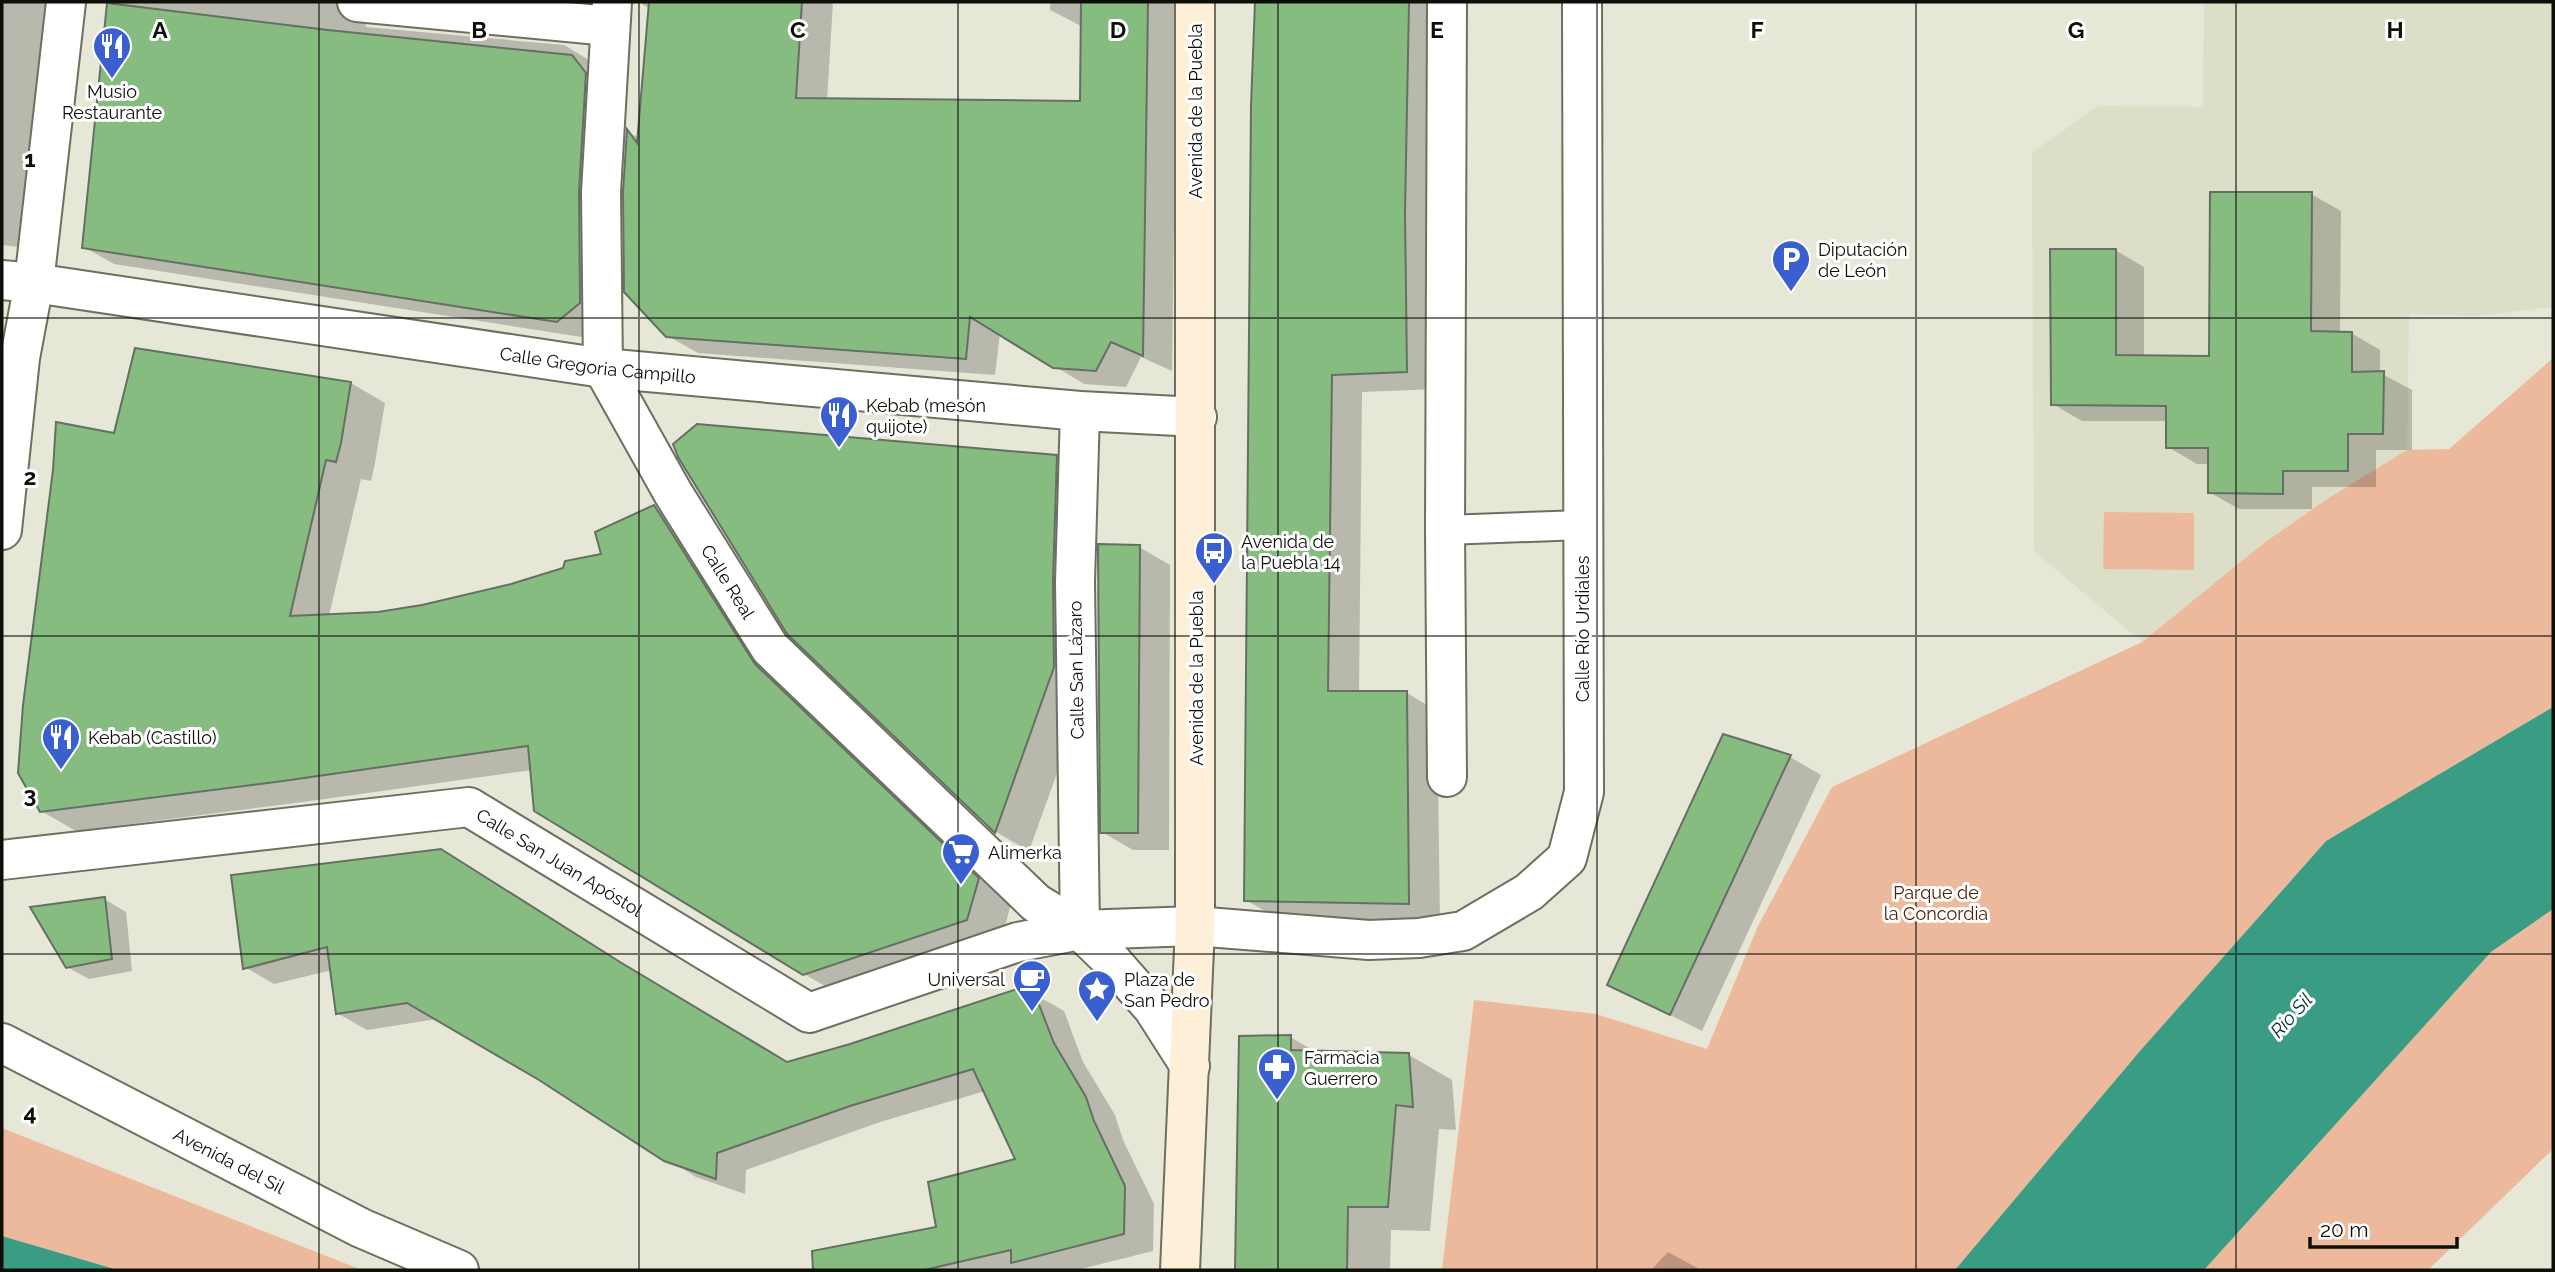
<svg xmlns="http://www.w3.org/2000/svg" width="2555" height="1272" font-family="Raleway,sans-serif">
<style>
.built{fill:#dcdec7}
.green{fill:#edb99d}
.water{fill:#399c83}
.shadow{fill:#0003}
.building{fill:#87bc81;stroke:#656f64;stroke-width:2}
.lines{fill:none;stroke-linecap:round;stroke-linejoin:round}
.lane-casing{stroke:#6e6f61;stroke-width:32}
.street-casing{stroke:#6e6f61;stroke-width:42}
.secondary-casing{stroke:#6e6f61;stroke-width:42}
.lane{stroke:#fff;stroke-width:28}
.street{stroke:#fff;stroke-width:38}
.secondary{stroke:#fdefd8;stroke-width:38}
.grid{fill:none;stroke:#0e0f09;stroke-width:2;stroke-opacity:0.55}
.labels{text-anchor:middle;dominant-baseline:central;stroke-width:6;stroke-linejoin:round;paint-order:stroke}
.poi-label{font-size:18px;fill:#0e0f09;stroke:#fff;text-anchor:start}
.street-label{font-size:18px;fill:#0e0f09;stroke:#fff}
.park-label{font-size:18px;fill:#502305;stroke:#fff}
.water-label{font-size:19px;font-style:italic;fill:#053329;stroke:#fff}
.grid-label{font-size:23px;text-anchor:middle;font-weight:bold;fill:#0e0f09;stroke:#fff;stroke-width:6;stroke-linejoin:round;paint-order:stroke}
</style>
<rect width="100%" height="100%" fill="#e6e7d7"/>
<path class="built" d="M2204,2H2553V307L2476,316L2409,314L2407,450L2327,499L2264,543L2142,642L2034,551L2032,153L2098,106L2203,107Z"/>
<path class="green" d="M2553,358V707L2326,841L2140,1051L1955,1270H1442L1474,1000L1596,1014L1707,1049L1758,926L1832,787L2142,642L2264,543L2327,499L2407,450L2449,449Z
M2104,512L2194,513V570L2103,569Z
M2553,909V1149L2428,1270H2204L2491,952Z
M2,1128L362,1270H118L2,1236Z"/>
<path class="water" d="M2553,707V909L2491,952L2204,1270H1955L2140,1051L2326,841Z
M2,1236L118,1270H2Z"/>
<path class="shadow" d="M2,2H52L27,248L2,245Z
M114,2H374L365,17L366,27L564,45L594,63L588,338L114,264L84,247Z
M446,2H629L624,6Z
M639,2H833L827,101L1082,103L1083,27L1050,10V2H1177L1172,371L1141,357L1126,387L1084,384L1000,333L995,375L698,353L668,336L628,132L639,138L650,9Z
M1257,2H1439L1437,389L1362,392L1359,693H1407L1437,711L1440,921L1276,918L1246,900L1253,106Z
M2311,194L2341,211L2340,333H2351L2380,350V373L2412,390V450H2376V487H2312V509H2239L2209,492L2210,464H2197L2168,447V421H2082L2053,404L2115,250L2144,267V357L2211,358Z
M136,350L351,383L385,403L375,463L371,481L361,479L329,616L378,614L423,606L512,585L603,556L654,507L689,527L1012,899L1002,939L839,994L804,974L532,770L318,800L76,831L41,811L115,435Z
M1056,456L1090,476L1088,687L1029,851L996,832L788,633Z
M1139,547L1170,565L1169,850H1133L1102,832Z
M1790,757L1821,775L1702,1031L1609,984Z
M233,877L649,981L787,1063L1034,994L1064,1011L1083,1062L1115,1115L1123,1140L1154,1204L1153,1251L1077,1270H879L873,1241L938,1228L1018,1160L985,1091L880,1122L746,1170L745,1194L696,1177L540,1079L437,1019L367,1030L337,1013L332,970L274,984L245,967Z
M104,899L126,912L132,971L89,979L67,967Z
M1241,1037H1290L1318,1053L1409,1055L1452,1080L1456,1130L1439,1129L1430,1231L1391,1230L1390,1270H1236Z
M1668,1252L1701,1270H1651Z"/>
<path class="building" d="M649,2H802L796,98L1080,101L1081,2H1148L1143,356L1111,342L1096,371L1053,368L970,317L966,359L666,337L624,292L623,192L627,129L637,143Z
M1255,2H1409L1405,213L1407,372L1332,375L1328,691H1407L1409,904L1244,901L1251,106Z
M107,3L328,30L572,55L586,73L579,192L580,303L557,322L82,248Z
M2210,192H2312L2311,331L2352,332V372L2384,371L2383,434H2348V471H2283V494L2208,493V448H2166V406L2051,405L2050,249H2116V355L2209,356Z
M135,348L351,382L341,443L336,462L326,460L290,616L378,612L422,605L511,584L563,568L565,561L601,554L595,532L654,505L755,664L979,878L967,920L803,975L534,811L528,746L283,781L40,812L18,773L23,705L53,470L56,422L114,433Z
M697,424L1057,455L1053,581L1054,667L995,833L787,634L678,457L673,444Z
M1098,544L1140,545L1138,833H1100Z
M1723,734L1791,755L1670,1015L1607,985Z
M441,849L620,962L787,1062L850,1044L1017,989L1034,992L1054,1043L1086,1097L1094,1121L1125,1186L1124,1234L1011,1263V1250L924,1270H813L812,1251L936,1227L928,1182L1015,1159L973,1069L850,1106L717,1153L716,1179L664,1161L539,1080L407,1003L336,1014L327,947L243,969L231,875Z
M105,897L112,959L66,968L30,907Z
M1291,1035V1050L1409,1053L1413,1107L1396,1105L1388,1207H1348L1347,1270H1235L1239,1036Z"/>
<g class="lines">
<defs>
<path id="lane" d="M1445,530L1582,525"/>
<g id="street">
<path d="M357,2L609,26"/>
<path id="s1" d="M612,2L601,192L603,368L673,493L770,648L1036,903L1080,930L1195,926L1369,940L1419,938L1463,931L1529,892L1567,858L1584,792L1582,2"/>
<path d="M1447,2L1445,530L1447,777"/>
<path id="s2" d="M2,280L34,283L603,368L1080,411L1197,417"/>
<path d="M2,530L20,358L34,283L66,2"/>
<path id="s3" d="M2,860L469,807L809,1013L1018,942L1080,930"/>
<path d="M1080,930L1075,582L1080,411"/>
<path d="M1080,930L1109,958L1153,1008L1190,1066"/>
<path id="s4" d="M2,1043L361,1228L459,1270"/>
</g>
<path id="secondary" d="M1180,1270L1195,926V2"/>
</defs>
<use href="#lane" class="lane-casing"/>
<use href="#street" class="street-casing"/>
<use href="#secondary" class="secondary-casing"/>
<use href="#lane" class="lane"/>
<use href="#street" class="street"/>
<use href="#secondary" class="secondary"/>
</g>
<path class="grid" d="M319,2V1270M639,2V1270M958,2V1270M1278,2V1270M1597,2V1270M1916,2V1270M2236,2V1270M2,318H2553M2,636H2553M2,954H2553"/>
<defs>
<symbol id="restaurant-pin" viewBox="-11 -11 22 30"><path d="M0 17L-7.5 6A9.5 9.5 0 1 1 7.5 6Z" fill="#395fd0" stroke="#fff"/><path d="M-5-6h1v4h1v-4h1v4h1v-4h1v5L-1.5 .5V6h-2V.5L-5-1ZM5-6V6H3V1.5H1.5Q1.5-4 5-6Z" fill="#fff"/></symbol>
<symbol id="parking-pin" viewBox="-11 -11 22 30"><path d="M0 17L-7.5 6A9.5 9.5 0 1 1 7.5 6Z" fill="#395fd0" stroke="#fff"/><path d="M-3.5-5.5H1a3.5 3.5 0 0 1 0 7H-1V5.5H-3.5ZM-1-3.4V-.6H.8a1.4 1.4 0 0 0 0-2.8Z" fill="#fff"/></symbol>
<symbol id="bus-pin" viewBox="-11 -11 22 30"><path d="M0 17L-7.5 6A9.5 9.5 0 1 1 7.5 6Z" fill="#395fd0" stroke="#fff"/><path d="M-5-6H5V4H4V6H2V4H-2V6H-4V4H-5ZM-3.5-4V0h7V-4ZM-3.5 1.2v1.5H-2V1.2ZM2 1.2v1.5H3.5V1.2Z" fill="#fff"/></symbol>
<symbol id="supermarket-pin" viewBox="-11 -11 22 30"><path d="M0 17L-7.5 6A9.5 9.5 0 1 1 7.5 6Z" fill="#395fd0" stroke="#fff"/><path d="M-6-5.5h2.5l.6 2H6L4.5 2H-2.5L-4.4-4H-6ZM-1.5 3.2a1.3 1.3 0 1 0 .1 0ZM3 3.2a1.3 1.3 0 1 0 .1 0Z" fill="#fff"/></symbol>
<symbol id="cafe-pin" viewBox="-11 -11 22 30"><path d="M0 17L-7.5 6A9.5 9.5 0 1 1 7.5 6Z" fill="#395fd0" stroke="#fff"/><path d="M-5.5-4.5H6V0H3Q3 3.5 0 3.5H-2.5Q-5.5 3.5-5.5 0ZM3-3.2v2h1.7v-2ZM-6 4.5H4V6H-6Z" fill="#fff"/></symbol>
<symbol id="sight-pin" viewBox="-11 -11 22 30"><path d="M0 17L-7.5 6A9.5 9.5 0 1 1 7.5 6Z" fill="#395fd0" stroke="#fff"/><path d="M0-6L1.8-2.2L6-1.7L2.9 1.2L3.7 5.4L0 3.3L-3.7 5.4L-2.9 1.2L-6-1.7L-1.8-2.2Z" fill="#fff"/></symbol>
<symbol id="pharmacy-pin" viewBox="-11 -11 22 30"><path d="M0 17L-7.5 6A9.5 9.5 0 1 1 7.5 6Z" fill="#395fd0" stroke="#fff"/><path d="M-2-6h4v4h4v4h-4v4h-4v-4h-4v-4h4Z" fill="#fff"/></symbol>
</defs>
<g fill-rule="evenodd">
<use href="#restaurant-pin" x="90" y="24" width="44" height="60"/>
<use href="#parking-pin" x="1769" y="237" width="44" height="60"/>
<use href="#restaurant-pin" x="817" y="393" width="44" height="60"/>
<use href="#bus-pin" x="1192" y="529" width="44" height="60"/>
<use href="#restaurant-pin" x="39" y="715" width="44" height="60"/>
<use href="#supermarket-pin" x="939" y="830" width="44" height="60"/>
<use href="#cafe-pin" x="1010" y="957" width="44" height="60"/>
<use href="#sight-pin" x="1075" y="967" width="44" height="60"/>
<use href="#pharmacy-pin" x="1255" y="1045" width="44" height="60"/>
</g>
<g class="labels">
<g class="poi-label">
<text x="112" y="91" text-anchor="middle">Musio<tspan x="112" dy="21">Restaurante</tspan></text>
<text x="1818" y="249">Diputación<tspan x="1818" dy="21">de León</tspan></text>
<text x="866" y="405">Kebab (mesón<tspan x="866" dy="21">quijote)</tspan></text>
<text x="1241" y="541">Avenida de<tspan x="1241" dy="21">la Puebla 14</tspan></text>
<text x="88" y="737">Kebab (Castillo)</text>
<text x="988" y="852">Alimerka</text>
<text x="1005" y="979" text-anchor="end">Universal</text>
<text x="1124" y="979">Plaza de<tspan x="1124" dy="21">San Pedro</tspan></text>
<text x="1304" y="1057">Farmacia<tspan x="1304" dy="21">Guerrero</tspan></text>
</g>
<g class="street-label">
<text transform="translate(1195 111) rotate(-90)">Avenida de la Puebla</text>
<text stroke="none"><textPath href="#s2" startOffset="602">Calle Gregoria Campillo</textPath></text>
<text stroke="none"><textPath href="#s1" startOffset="614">Calle Real</textPath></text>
<text transform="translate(1582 629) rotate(-90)">Calle Río Urdiales</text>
<text transform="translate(1076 670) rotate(-91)">Calle San Lázaro</text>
<text transform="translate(1196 678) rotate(-90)">Avenida de la Puebla</text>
<text stroke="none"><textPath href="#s3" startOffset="576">Calle San Juan Apóstol</textPath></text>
<text stroke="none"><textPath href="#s4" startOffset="256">Avenida del Sil</textPath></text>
</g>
<g class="park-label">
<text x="1936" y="892">Parque de<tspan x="1936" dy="21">la Concordia</tspan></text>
</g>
<g class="water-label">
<text transform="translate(2291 1015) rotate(-48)">Río Sil</text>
</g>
</g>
<g class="grid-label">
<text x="160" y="38">A</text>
<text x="479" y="38">B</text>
<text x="798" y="38">C</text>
<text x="1118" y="38">D</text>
<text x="1437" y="38">E</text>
<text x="1757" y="38">F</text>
<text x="2076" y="38">G</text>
<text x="2395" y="38">H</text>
<text x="30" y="167">1</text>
<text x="30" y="485">2</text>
<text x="30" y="803">3</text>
<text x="30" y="1121">4</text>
</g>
<rect width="2555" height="1272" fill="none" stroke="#0e0f09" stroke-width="7"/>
<path d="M2310 1237v10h147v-10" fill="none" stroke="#0e0f09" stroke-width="3.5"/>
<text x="2320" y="1237" font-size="21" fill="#0e0f09" stroke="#ffffff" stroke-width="5" paint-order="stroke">20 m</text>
</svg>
